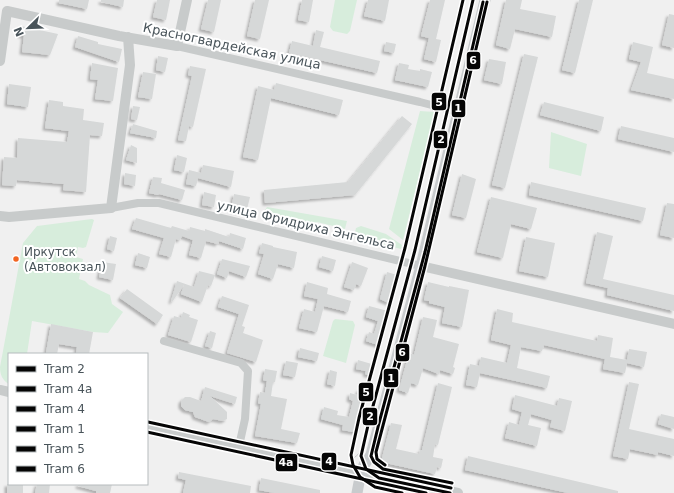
<svg xmlns="http://www.w3.org/2000/svg" width="674" height="493" font-family="'DejaVu Sans',sans-serif">
<style>
.green{fill:#d7eddc}
.building{fill:#d6d8d8;filter:url(#shadow)}
.lines{fill:none;stroke-linecap:round;stroke-linejoin:round}
.minor{stroke:#c8cbcb;stroke-width:8}
.tertiary{stroke:#c8cbcb;stroke-width:10}
.secondary{stroke:#c8cbcd;stroke-width:11}
.tram{stroke:#c4c6c6;stroke-width:1}
.tram-1-casing{stroke:#fff;stroke-width:6}
.tram-2-casing{stroke:#fff;stroke-width:6}
.tram-3-casing{stroke:#fff;stroke-width:6}
.tram-4-casing{stroke:#fff;stroke-width:6}
.tram-5-casing{stroke:#fff;stroke-width:6}
.tram-6-casing{stroke:#fff;stroke-width:6}
.tram-1{stroke:#050505;stroke-width:3}
.tram-2{stroke:#050505;stroke-width:3}
.tram-3{stroke:#050505;stroke-width:3}
.tram-4{stroke:#050505;stroke-width:3}
.tram-5{stroke:#050505;stroke-width:3}
.tram-6{stroke:#050505;stroke-width:3}
.bus-dot{fill:#f26522;stroke:#fff;stroke-width:1.5}
.labels{text-anchor:middle;dominant-baseline:central;stroke-width:4;stroke-linejoin:round;paint-order:stroke}
.bus-label{font-size:12px;fill:#49545a;stroke:#fff;text-anchor:start}
.street-label{font-size:13px;fill:#49545a;stroke:#fff}
.line-badge{stroke:#fff;stroke-width:1.5}
.badge-label{font-size:11px;text-anchor:middle;font-weight:bold;fill:#fff}
</style>
<defs>
<filter id="shadow"><feDropShadow dx="-2.5" dy="2.5" stdDeviation="1" flood-color="#0004"/></filter>
</defs>
<rect width="100%" height="100%" fill="#f0f0f0"/>
<path class="green" d="M335,0H357L350,31L347,34L333,31L330,27Z
M420,111L435,112L403,240L389,229Z
M551,132L587,144L581,176L549,168Z
M267,207L347,221L345,229L317,222L311,229L261,217Z
M92,219L94,220L86,247L83,248L78,247L76,257L83,259L79,279L85,281L89,285L110,295L112,304L123,312L108,333L93,332L32,321L27,354H9V384C2,380 0,374 0,367L23,243L37,226Z
M361,226L386,234L402,245L401,249L354,237L356,228Z
M335,319L353,321L355,325L346,363L323,356L333,321Z"/>
<path class="building" d="M59,0H89L87,9L59,3Z
M101,0H124L123,7L101,2Z
M157,0H170L166,20L153,17Z
M208,0H221L214,32L201,29Z
M255,0H269L260,39L247,36Z
M302,0H313L309,22L298,20Z
M368,0H389L385,21L364,16Z
M430,0H445L436,39L441,40L436,62L424,59L429,38L421,36Z
M506,0H522L520,9L556,16L552,37L515,29L510,49L496,45Z
M579,0H593L575,73L562,70Z
M669,14L674,15V48L662,45Z
M21,26L58,34L50,55L22,52L24,36L20,35Z
M316,30L324,32L320,47L380,61L377,73L289,53L292,41L313,46Z
M78,36L98,42V44L122,49L119,62L75,47Z
M386,42L396,44L394,53L384,51Z
M633,42L653,47L647,73L674,79V99L631,90L641,62L629,59Z
M524,54L538,57L505,188L492,185Z
M158,56L168,58L165,72L156,70Z
M489,59L506,62L502,84L484,80Z
M92,63L118,68L113,101L95,99L98,80L90,79Z
M399,63L409,65L408,69L420,71V69L432,72L428,87L395,80Z
M190,66L206,69L193,127L189,126L186,141L178,140L192,76L188,75Z
M143,72L156,74L152,99L138,97Z
M276,83L343,100L339,115L271,98L258,160L243,157L258,86L274,90Z
M9,84L31,87L28,107L7,104Z
M49,100L63,102V106L84,109L83,120L104,123L102,136L90,135L86,192L63,190L64,184L17,180L16,186L2,185L4,157L17,158L18,138L67,142L69,131L45,128Z
M544,102L604,117L601,131L540,115Z
M133,106L140,107L137,120L131,119Z
M402,116L412,124L355,195L265,203L264,190L348,182Z
M133,124L157,131L156,138L130,133Z
M621,126L674,138V152L618,139Z
M131,145L137,148V163L126,160Z
M177,155L187,158L184,172L174,170Z
M203,165L234,171L231,187L198,178L196,186L186,184L189,170L201,173Z
M125,173L136,175L135,186L124,184Z
M462,174L476,179L466,218L452,215Z
M153,177L162,178L161,183L185,190L182,200L159,194L158,195L149,193Z
M531,182L646,208L643,221L529,195Z
M204,192L216,195L214,207L202,205Z
M234,194L250,197L246,213L231,210Z
M491,197L537,208L531,229L511,224L503,258L477,252Z
M667,203L674,204V238L660,235Z
M136,218L171,228L172,226L189,231L190,227L205,231V229L229,237L230,233L246,238L243,249L219,241L218,244L206,241L201,258L189,255L193,240L182,236L180,240L176,239L171,257L159,254L164,238L132,229Z
M597,232L613,236L603,279L674,295V311L607,295L608,288L586,283Z
M110,236L117,238L114,251L107,249Z
M526,237L555,243L548,277L519,271Z
M262,243L273,246V247L297,252L294,268L278,264L273,279L258,274L264,254L259,253Z
M138,253L150,257L147,268L135,265Z
M322,256L336,260L333,271L319,267Z
M222,259L250,266L246,277L229,271L227,278L217,274Z
M102,262L116,264L113,280L99,277Z
M352,262L368,268L361,286L356,284L354,290L344,287Z
M199,271L215,275L211,286L208,285L202,302L181,294L184,285L172,302L171,301L177,281L194,287Z
M387,272L397,275L389,303L380,299Z
M307,282L328,288L327,294L351,301L348,312L324,306L317,332L299,328L304,309L315,312L318,299L304,296Z
M428,282L449,287V286L469,290L462,327L442,323L445,307L429,303V301L424,300Z
M127,289L163,315L157,324L120,298Z
M222,296L249,305L242,326L245,327L243,333L263,340L256,362L227,353L239,314L218,307Z
M369,306L388,311L384,328L386,329L381,346L366,341L369,332L374,334L378,321L366,317Z
M497,309L513,313L512,322L597,341L598,335L613,338L610,357L627,360L629,349L647,352L644,367L627,363L625,373L603,369L605,359L544,345L542,351L521,347L517,368L550,376L547,388L480,373L477,387L466,385L470,364L479,366L481,357L507,363L511,345L491,340Z
M183,312L190,315L189,317L198,320L191,342L168,335L174,316L181,318Z
M423,317L437,320L433,337L459,344L453,367L455,368L453,374L440,370L439,374L423,368L418,385L411,383L408,393L399,390L409,353L414,355Z
M51,324L93,332L89,354H76L77,347L59,344L57,354L46,353Z
M210,331L216,333L212,348L205,346Z
M300,348L319,353L317,361L298,357Z
M358,360L375,365L372,376L365,374L366,371L356,369Z
M286,361L298,363L295,377L283,375Z
M265,369L277,371L275,382H273L271,396L287,399L281,429L300,433L297,443L255,436L261,404L258,403L260,392L265,393L267,381L263,380Z
M330,370L337,372L335,386L327,384Z
M629,382L639,384L629,429L674,439V456L658,452V455L630,449L628,459L613,456Z
M438,383L452,387L438,445L435,444L433,457L443,459L441,468L437,467L435,474L381,462L391,423L402,425L396,449L419,454L420,450H422Z
M205,387L237,397L235,404L210,396L227,412V419L223,421L213,419L209,422L195,417L193,412L185,410L181,406V401L185,397H190L201,401Z
M359,389L368,391L359,433L342,430L343,425L321,419L324,407L338,411L337,415L349,417L353,401L349,399L350,393L357,395Z
M515,395L557,406L559,398L572,401L565,431L550,427L552,420L531,414L528,425L541,428L537,446L505,438L509,422L519,425L522,412L512,409Z
M661,414L674,417V429L658,424Z
M468,456L618,491V493H568L465,470Z
M179,472L251,486L250,493H183L186,480L178,478Z
M261,478L320,490V493H274L259,490Z
M7,484H23V493H7Z
M37,484H50L49,493H35Z
M78,484H112L110,493H96V491L78,486Z"/>
<g class="lines">
<path class="minor" d="M177,46L420,102L458,112
M111,208L138,203H159L421,266
M164,341L241,363L248,371L245,419L239,446"/>
<path class="tertiary" d="M0,61L7,11L119,36L177,46L187,0
M0,216L9,217L111,208L130,65L128,37
M421,266L674,324
M0,390L9,392
M147,424L239,446L458,493"/>
<path class="secondary" d="M357,493L361,472L364,465L371,455L421,266L485,0"/>
<path class="tram" d="M346,466C350,459 358,457 362,449"/>
<defs>
<path id="tram-1" d="M450,493L379,478L366,469L361,456L369,421L415,250L473,0"/>
<path id="tram-2" d="M147,432L426,493"/>
<path id="tram-3" d="M148,422L451,488"/>
<path id="tram-4" d="M452,483L383,469L374,462L371,456L379,423L425,252L483,2"/>
<path id="tram-5" d="M402,493L375,487L360,477L353,465L351,455L359,418L405,248L463,0"/>
<path id="tram-6" d="M385,465L377,459L376,452L425,266L487,2"/>
</defs>
<use href="#tram-1" class="tram-1-casing"/>
<use href="#tram-2" class="tram-2-casing"/>
<use href="#tram-3" class="tram-3-casing"/>
<use href="#tram-4" class="tram-4-casing"/>
<use href="#tram-5" class="tram-5-casing"/>
<use href="#tram-6" class="tram-6-casing"/>
<use href="#tram-1" class="tram-1"/>
<use href="#tram-2" class="tram-2"/>
<use href="#tram-3" class="tram-3"/>
<use href="#tram-4" class="tram-4"/>
<use href="#tram-5" class="tram-5"/>
<use href="#tram-6" class="tram-6"/>
</g>
<circle class="bus-dot" cx="16" cy="259" r="3.5"/>
<g class="labels">
<g class="bus-label">
<text x="24" y="252">Иркутск<tspan x="24" dy="15">(Автовокзал)</tspan></text>
</g>
<g class="street-label">
<text transform="translate(232 46) rotate(12)">Красногвардейская улица</text>
<text transform="translate(306 225) rotate(13)">улица Фридриха Энгельса</text>
</g>
</g>
<g class="line-badge">
<rect x="466" y="51" width="15" height="19" rx="4" fill="#050505"/>
<rect x="431" y="92" width="16" height="19" rx="4" fill="#050505"/>
<rect x="451" y="99" width="15" height="19" rx="4" fill="#050505"/>
<rect x="433" y="130" width="15" height="19" rx="4" fill="#050505"/>
<rect x="395" y="343" width="15" height="19" rx="4" fill="#050505"/>
<rect x="383" y="368" width="16" height="20" rx="4" fill="#050505"/>
<rect x="358" y="382" width="16" height="20" rx="4" fill="#050505"/>
<rect x="362" y="407" width="16" height="19" rx="4" fill="#050505"/>
<rect x="321" y="452" width="16" height="19" rx="4" fill="#050505"/>
<rect x="275" y="453" width="23" height="19" rx="4" fill="#050505"/>
</g>
<g class="badge-label">
<text x="473" y="64">6</text>
<text x="439" y="106">5</text>
<text x="458" y="112">1</text>
<text x="441" y="143">2</text>
<text x="402" y="356">6</text>
<text x="391" y="382">1</text>
<text x="366" y="396">5</text>
<text x="370" y="420">2</text>
<text x="329" y="465">4</text>
<text x="286" y="466">4a</text>
</g>
<rect x="8" y="353" width="140" height="132" fill="#ffffff" stroke="#b6bbbd"/>
<rect x="16" y="366" width="20" height="6" fill="#050505" stroke="#b6bbbd"/>
<text x="44" y="373" font-size="12" fill="#49545a">Tram 2</text>
<rect x="16" y="386" width="20" height="6" fill="#050505" stroke="#b6bbbd"/>
<text x="44" y="393" font-size="12" fill="#49545a">Tram 4a</text>
<rect x="16" y="406" width="20" height="6" fill="#050505" stroke="#b6bbbd"/>
<text x="44" y="413" font-size="12" fill="#49545a">Tram 4</text>
<rect x="16" y="426" width="20" height="6" fill="#050505" stroke="#b6bbbd"/>
<text x="44" y="433" font-size="12" fill="#49545a">Tram 1</text>
<rect x="16" y="446" width="20" height="6" fill="#050505" stroke="#b6bbbd"/>
<text x="44" y="453" font-size="12" fill="#49545a">Tram 5</text>
<rect x="16" y="466" width="20" height="6" fill="#050505" stroke="#b6bbbd"/>
<text x="44" y="473" font-size="12" fill="#49545a">Tram 6</text>
<g transform="translate(28 28) rotate(247)" stroke="#ffffff" stroke-width="3" paint-order="stroke">
<path d="M0-3L7 15L0 10L-7 15Z" fill="#49545a"/>
<text y="-6" font-size="11" font-weight="bold" text-anchor="middle" fill="#49545a">N</text>
</g>
</svg>
